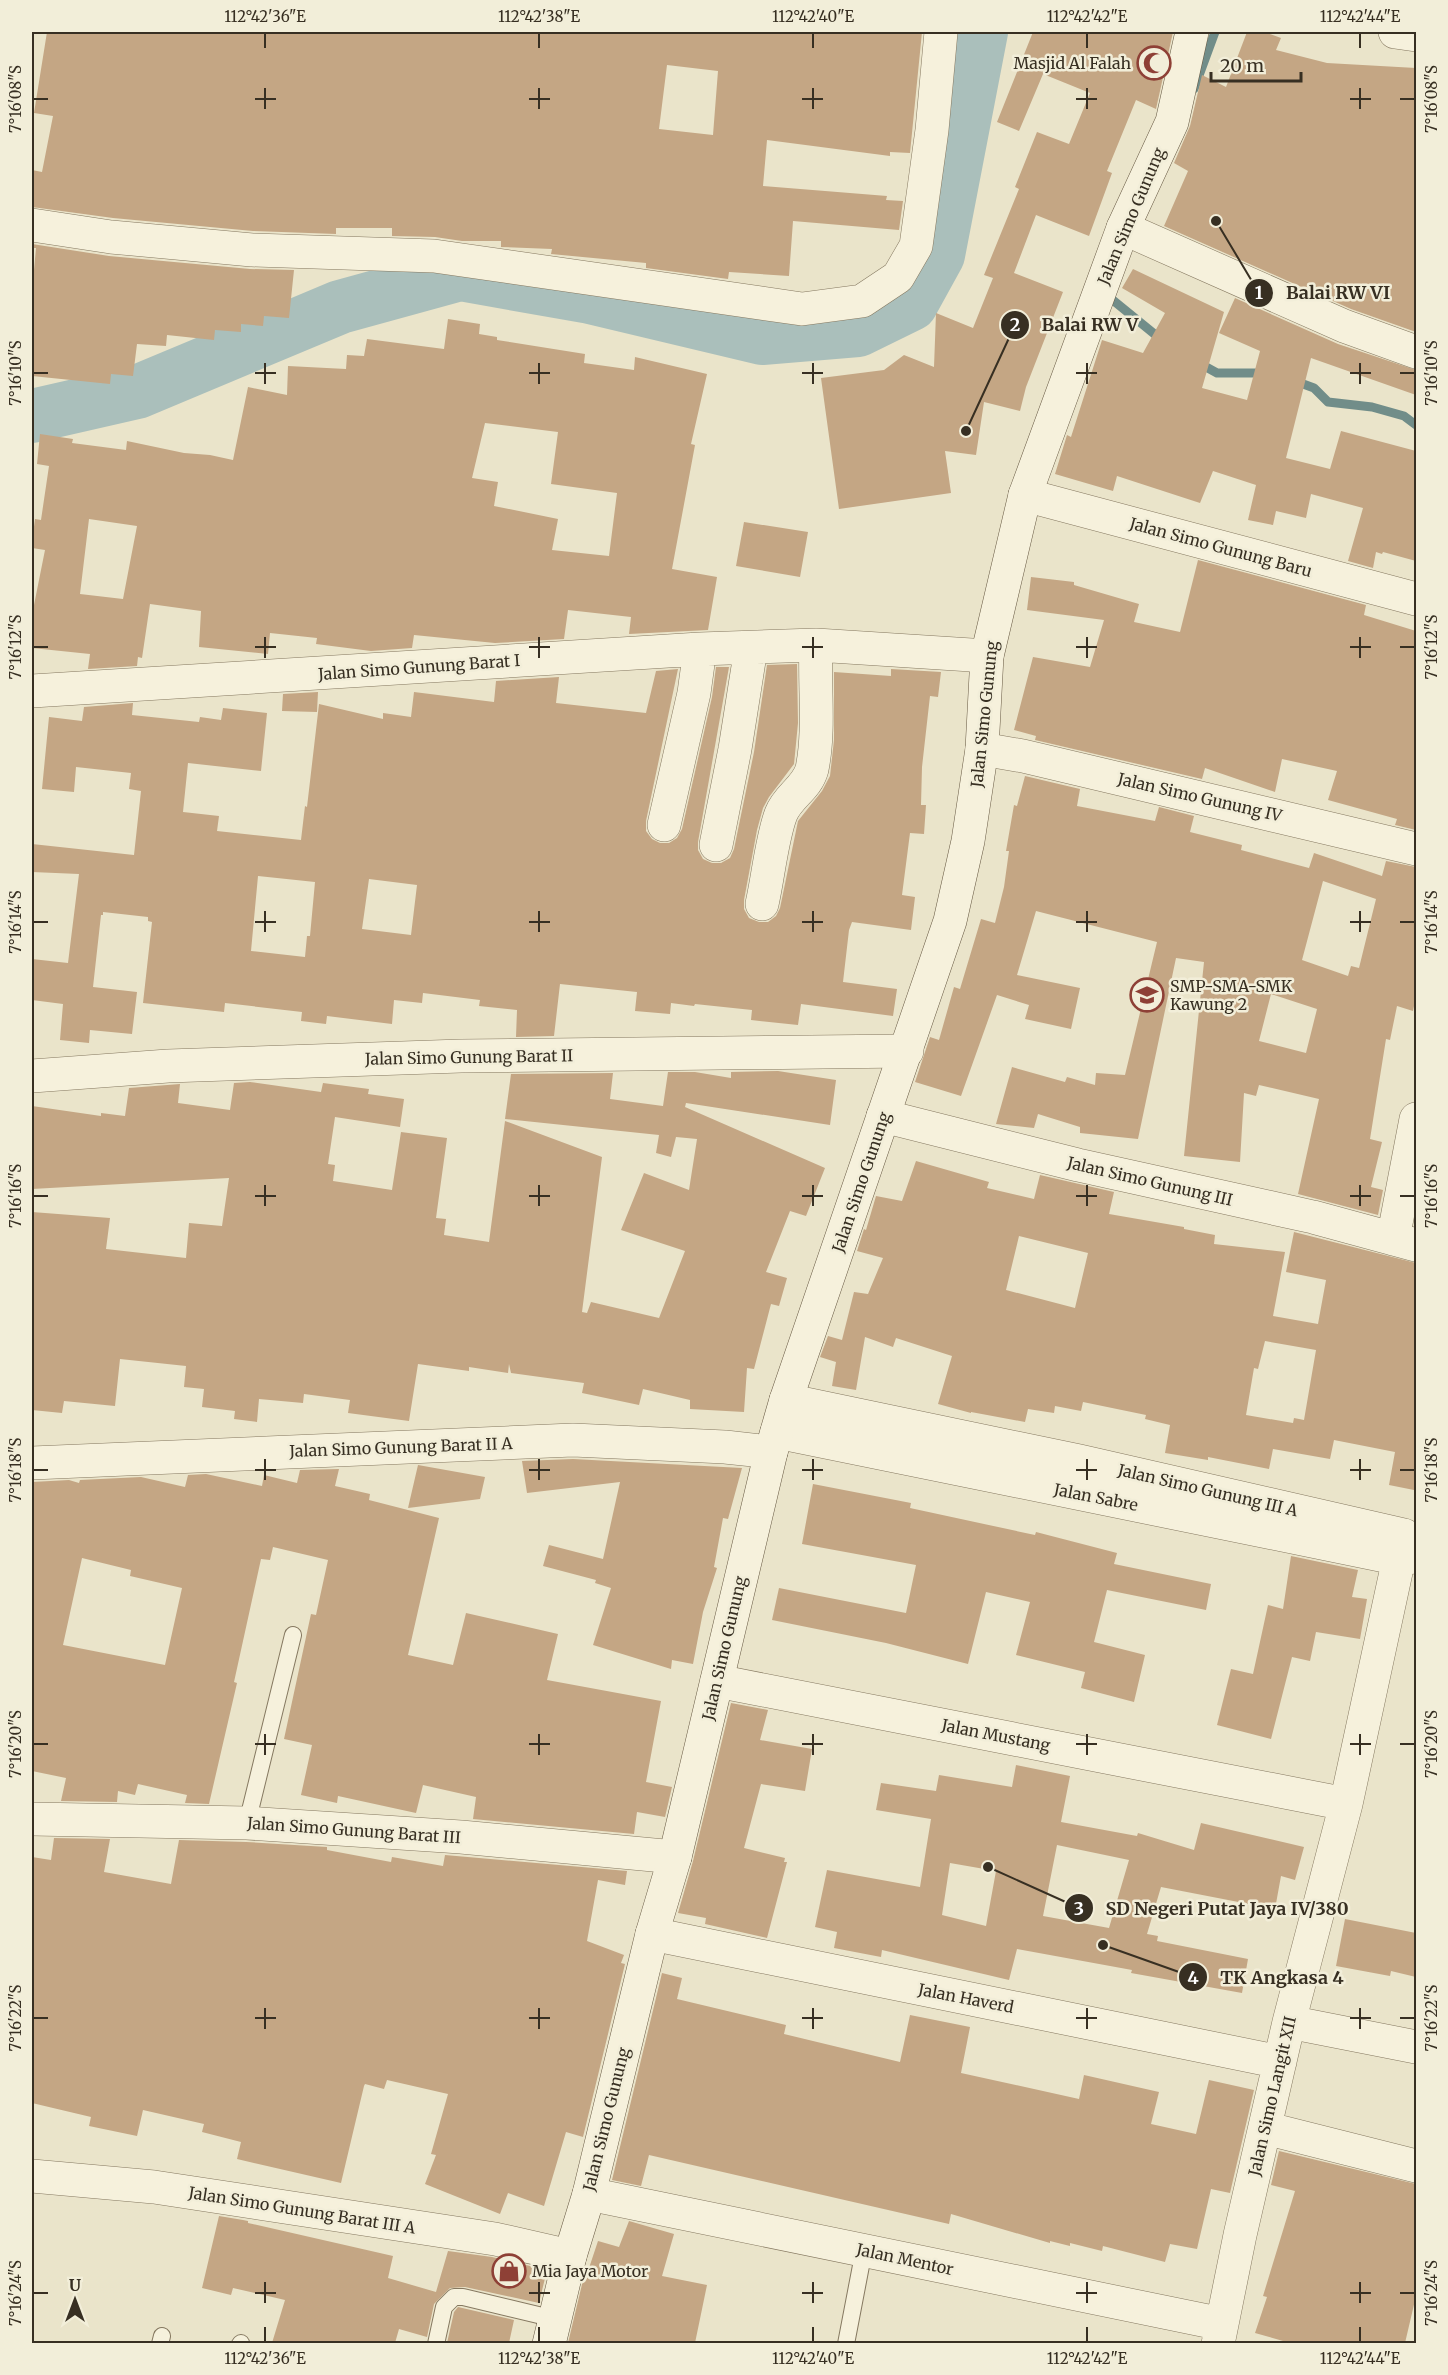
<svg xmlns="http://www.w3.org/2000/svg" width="1448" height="2375" font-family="Merriweather,serif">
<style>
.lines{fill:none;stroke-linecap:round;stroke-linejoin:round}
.stream{stroke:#718d89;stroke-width:9}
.river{stroke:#aabfbb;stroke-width:54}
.building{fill:#c4a684;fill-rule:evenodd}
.service-casing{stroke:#857860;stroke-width:18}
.minor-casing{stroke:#857860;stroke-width:34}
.secondary-casing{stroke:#675943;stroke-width:34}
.service{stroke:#f6f1dc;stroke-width:16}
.minor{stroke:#f6f1dc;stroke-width:33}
.secondary{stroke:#f6f1dc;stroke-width:33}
.ticks{fill:none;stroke:#372f22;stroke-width:2}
.labels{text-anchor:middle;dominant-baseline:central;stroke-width:5;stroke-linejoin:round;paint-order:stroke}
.poi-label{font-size:16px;fill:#372f22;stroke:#f2eed9;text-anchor:start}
.street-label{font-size:16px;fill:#372f22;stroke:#f2eed9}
.leader{fill:none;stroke:#372f22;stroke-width:2}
.callout-dot{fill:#372f22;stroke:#f2eed9;stroke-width:2}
.mark-label{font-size:18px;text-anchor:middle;font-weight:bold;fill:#fff}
.callout-label{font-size:18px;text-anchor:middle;font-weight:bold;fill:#372f22;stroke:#f2eed9;stroke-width:5;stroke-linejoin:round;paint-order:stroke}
.neatline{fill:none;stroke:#372f22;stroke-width:2}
.ticks-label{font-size:15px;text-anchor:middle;fill:#372f22}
</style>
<rect width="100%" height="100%" fill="#eae4ca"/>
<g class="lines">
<path class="stream" d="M1194,89L1215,32
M1110,293L1109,297L1163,341
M1197,362L1217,373H1265
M1295,381L1314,388L1328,402L1372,407L1404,416L1416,425"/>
<path class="river" d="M32,416L137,392L340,307L460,274L590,297L762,338L858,330L911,304L938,255L981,32"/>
</g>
<path class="building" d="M47,32H922L910,153L890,152V156L767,140L763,186L887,196L886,200L903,201L899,230L793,221L789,276L729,272L728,279L646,268V263L551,254L552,249L501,247V241H462L435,237L392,236V228H336V234L253,231L113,218L32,207V170L42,172L53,116L34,113ZM667,65L718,71L713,135L659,129Z
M1033,32H1173L1156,109L1136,100L1107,171L1112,173L1089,236L1036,215L1014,273L1063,292L1026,387L1020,411L984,402L976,455L945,451L951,493L839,509L821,378L884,370L904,355L934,367L936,313L973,328L993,278L984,275L1019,189L1015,187L1037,132L1069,144L1090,93L1043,74L1019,131L997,122Z
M1247,32H1264L1281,38L1276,50L1327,63L1416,68V332L1351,309L1164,226L1188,171L1174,163L1190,126L1202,75L1226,87Z
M32,244L109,256L250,269L294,270L289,318L264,316L263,326L241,324V332L215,330L214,340L167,335L166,346L137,344L133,376L111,374L110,384L32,376V292L36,248H32Z
M1133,269L1224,312L1202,388L1247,400L1260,351L1219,333L1235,298L1338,344L1416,370V395L1311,358L1286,458L1330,469L1341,431L1416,451V561L1383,552L1382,554L1376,552L1373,568L1348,561L1363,508L1311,494L1306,518L1276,511L1273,525L1248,520L1256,485L1213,471L1200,503L1117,476L1113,491L1055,474L1067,435L1071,437L1102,340L1143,353L1165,313L1122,288Z
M448,319L480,324L479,334L497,337V340L585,354L584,363L634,370L635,357L707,374L691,444L695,445L672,569L717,577L708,630L629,634L631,617L568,610L564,639L495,643L414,635L412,648L371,651L316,644L317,638L270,633L268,654L199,647L201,611L150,604L142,658L138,657L137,666L88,669L90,654L32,648V615L45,550L32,548V542L35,519L41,520L49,466L37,464L40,434L73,439L72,443L126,450L127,441L184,453L210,455L233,460L248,387L287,395L288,366L346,369L347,355L364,356L367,339L444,349ZM485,423L558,432L551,484L617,493L609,556L552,550L558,519L494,506L498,482L472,478ZM89,519L137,526L123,599L80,594Z
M744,522L808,532L800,577L736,566Z
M1198,560L1366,605L1364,615L1416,631V830L1395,825L1397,819L1328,800L1337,771L1282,759L1275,792L1205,768L1202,779L1035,740L1036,736L1014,730L1033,657L1090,667L1104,620L1027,610L1031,577L1074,582V585L1139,604L1134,622L1180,632Z
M797,664L798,723L794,764L769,797L763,808L757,830L744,900V909L749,918L759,922H768L776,916L780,908L798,821L822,791L830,776L834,740V672L891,676V669L941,672L938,697L930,696L922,767L921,805H926L924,834L910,833L902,895L915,897L911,930L852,922L849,930L843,982L897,989L893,1016L801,1004L798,1025L751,1020L752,1010L695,1004L694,1006L671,1003L670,1014L635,1011L637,992L560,984L554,1036L516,1037L517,1010L479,1006L480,1000L423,993L422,1003L394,1000L392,1024L327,1016L326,1024L301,1021L302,1012L225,1003L224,1012L143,1003L152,922L148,921V917L103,912V915H101L93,987L137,992L132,1034L90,1030L89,1043L60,1040L63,1004L32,1000V959L68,963L79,874L32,872V844L134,855L141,791L129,789L131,773L76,767L74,792L42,789L49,717L82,721L84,707L133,703L132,715L199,722L200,717L221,720L223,708L267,713L261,771L188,763L183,812L219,816L217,831L301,840L305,806L307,807L319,704L383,719V713L411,717L414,692L494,702L496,681L559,677L556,703L646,713L656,671L678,669L646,821V831L652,839L660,843H669L677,838L682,829L712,697L716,667H729L698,842V850L703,859L712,863H721L730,858L734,849L754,752L767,665ZM258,876L315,882L310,936H307L305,957L251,951ZM369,879L417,885L411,935L362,929Z
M318,692L317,712L282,711L283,694Z
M1025,776L1080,789L1077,806L1155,821L1159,807L1194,816L1190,832L1242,845L1241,850L1309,868L1314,853L1382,876L1386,861L1416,867V996L1413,1011L1397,1006L1390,1040L1386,1039L1370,1139L1382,1142L1371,1187L1383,1190L1378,1215L1298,1194L1319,1099L1259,1085L1256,1096L1244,1093L1240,1162L1184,1156L1204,962L1176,958L1138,1139L1080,1133V1127L1038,1114L1034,1128L996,1124L1012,1067L1065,1082L1067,1077L1095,1085L1096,1073L1125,1075L1157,942L1036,911L1017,975L1080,988L1071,1029L1025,1019L1029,1005L997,995L961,1096L915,1082L930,1037L939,1040L954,987L960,989L981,919L995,923L1004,887L1009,851H1006L1014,805L1017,806ZM1323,881L1376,899L1359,968L1351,966L1348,976L1302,960ZM1271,994L1317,1009L1306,1053L1259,1041Z
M778,1071L836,1080L830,1125L686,1103L685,1107L825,1168L806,1216L790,1211L766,1272L787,1278L779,1306L771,1304L754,1369L747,1368L744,1412L690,1409V1400L643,1389L639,1405L582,1393L584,1383L511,1373L509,1364L508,1373L469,1367V1371L418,1364L409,1421L348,1413L350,1400L304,1394L303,1403L259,1399L257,1422L234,1419L235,1411L202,1407L204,1389L184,1387L186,1366L120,1359L115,1406L64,1401L62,1413L32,1410V1212L110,1218L106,1249L186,1258L189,1223L222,1226L229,1178L32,1189V1106L101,1116V1113L125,1116L129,1088L180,1084L178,1103L230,1110L234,1083L250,1082L321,1092L323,1083L369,1089L368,1094L404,1099L400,1127L335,1117L328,1164L335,1165L333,1181L392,1190L401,1132L447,1138L436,1218L446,1219L444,1235L489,1242L505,1121L602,1157L582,1312L587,1313L591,1302L659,1318L685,1251L621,1230L644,1173L689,1190L697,1139L676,1137L671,1157L656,1153L659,1135L505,1119L511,1074L613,1073L610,1099L663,1106L668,1072H695L731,1078V1072Z
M916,1161L989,1182L987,1188L1034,1199L1040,1175L1114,1192L1109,1214L1184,1227V1229L1215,1235L1214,1244L1285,1252L1273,1316L1318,1324L1326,1280L1286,1272L1294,1232L1416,1263V1477L1414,1490L1389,1485L1395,1452L1334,1440L1330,1459L1273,1449L1269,1469L1208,1457V1460L1165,1453L1170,1425L1145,1419L1146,1415L1083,1402L1081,1411L1055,1406L1054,1413L1028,1409L1025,1422L971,1412V1413L938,1404L952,1356L896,1338L893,1347L865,1337L856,1390L832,1386L836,1362L820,1357L828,1336L842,1340L854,1292L868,1294L883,1258L857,1251L864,1229L866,1230L876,1196L902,1201ZM1019,1236L1088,1253L1075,1308L1006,1290ZM1265,1341L1316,1350L1304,1420L1294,1418L1293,1423L1246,1415L1254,1368L1258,1369Z
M573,1459L742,1468L728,1519L723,1518L714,1567L717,1568L703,1612L693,1664L672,1660L671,1669L593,1645L611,1588L595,1583L596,1580L543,1566L549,1545L603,1559L620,1482L527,1493L522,1461Z
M418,1465L485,1477L480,1499L408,1508Z
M339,1469L335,1486L370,1494L369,1500L439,1518L408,1655L453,1665L466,1613L558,1634L547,1680L661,1701L646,1782L672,1787L665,1817L637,1812L634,1834L473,1819L476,1797L423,1785L416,1813L338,1796L337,1803L301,1795L312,1745L284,1739L311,1614L316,1615L328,1560L273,1547L270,1560L261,1559L234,1682L237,1683L209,1804L185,1803L187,1795L138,1784L135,1795L118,1791L117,1802L61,1801L66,1778L32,1771V1482L69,1480L79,1483L80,1480L141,1477L185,1487L188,1475L206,1474L262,1486L264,1475L297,1483L300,1470ZM82,1558L131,1570L130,1576L182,1588L165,1665L63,1645Z
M813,1484L911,1503L910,1508L1035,1535L1036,1532L1117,1553L1114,1564L1211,1584L1206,1610L1107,1590L1094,1642L1145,1655L1134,1702L1081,1688L1085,1672L1016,1655L1030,1602L986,1592L968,1664L886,1643L772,1620L779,1588L906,1613L916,1565L802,1544Z
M1291,1556L1358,1570L1352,1597L1367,1599L1360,1639L1316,1632L1310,1661L1292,1657L1271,1739L1217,1725L1231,1669L1253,1674L1268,1605L1283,1609Z
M731,1703L768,1710L760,1740L812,1749L805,1791L761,1784L744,1848L785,1858L784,1862H787L767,1938L705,1924L706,1918L678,1913L693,1861Z
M1016,1765L1070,1776L1061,1822L1137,1836L1138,1833L1194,1850L1201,1823L1304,1847L1295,1880L1281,1876L1275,1909L1161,1887L1147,1934L1158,1936L1157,1941L1248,1959L1242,1993L1131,1973L1132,1970L1017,1949L1009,1980L882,1950L881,1957L834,1948L837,1932L815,1927L827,1870L920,1887L931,1819L876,1810L881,1783L936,1791L939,1775L1012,1787ZM1057,1845L1129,1860L1109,1928L1043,1916ZM950,1863L996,1871L986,1926L942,1915Z
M54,1838L110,1839L104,1872L171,1884L179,1840L246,1842L327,1847V1850L391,1862L392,1857L443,1866L445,1855L627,1871L625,1885L598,1880L587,1941L624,1955L621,1963L625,1964L583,2137L566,2132L544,2206L508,2193L500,2214L425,2184L436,2155L431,2154L448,2094L387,2080L384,2089L365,2084L364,2086L341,2183L237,2159L241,2142L202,2132L204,2124L143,2110L137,2136L89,2126L91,2117L32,2103V1857L51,1860Z
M1345,1919L1416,1933V1977L1391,1971L1390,1976L1336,1966Z
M662,1973L682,1978L677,1999L786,2025L784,2034L900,2062L910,2015L970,2027L961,2073L1079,2099L1084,2075L1159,2092L1151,2124L1196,2134L1209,2080L1254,2090L1230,2193L1211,2189L1197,2249L1170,2244L1165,2262L1103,2246L1102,2251L1070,2243V2246L1050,2241V2243L951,2214L949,2224L649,2155L641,2186L612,2180Z
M1279,2151L1416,2184V2296L1405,2343H1290L1255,2333L1267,2297L1263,2296L1295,2191L1271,2185Z
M219,2216L243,2220L248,2221V2223L393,2256L388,2278L436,2292L448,2251L492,2257L547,2270L539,2303L465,2287L450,2288L434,2304L427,2337L399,2329L395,2343H272L285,2300L233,2288L231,2295L202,2288Z
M629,2221L674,2234L662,2276L707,2285L695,2343H568L584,2276L586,2277L598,2241L619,2247Z
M458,2307L514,2320L509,2343H447L454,2312Z"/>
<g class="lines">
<defs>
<path id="service" d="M247,1823L293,1635
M160,2344L162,2336
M240,2344L241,2343
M436,2344L444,2307L454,2297H463L555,2319
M846,2344L864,2250"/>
<path id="minor" d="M1395,32L1416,35
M32,225L111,237L252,250L434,256L802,309L862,301L898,277L916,246L932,130L941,32
M1123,228L1344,326L1416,352
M1025,495L1416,599
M32,691L700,649L816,645L987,656
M982,749L1023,756L1416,849
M664,825L694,693L700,649
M716,845L735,749L751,648
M762,904C768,878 772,837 781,814C788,796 807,788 812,769C820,730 814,686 816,645
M32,1076L168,1066L461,1056L907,1051
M883,1116L1078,1165L1313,1217L1416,1245
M1393,1239L1416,1119
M786,1400L1079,1461L1404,1535L1416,1543
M777,1432L1400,1559L1416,1557
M32,1463L573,1440L725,1447L771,1452
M717,1681L1346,1804
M32,1819L247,1823L461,1837L675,1857
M652,1934L1280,2062
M1289,2022L1416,2047
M1265,2128L1416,2166
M32,2176L154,2187L495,2239L570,2256
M589,2194L1222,2324
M1218,2344L1240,2235L1289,2022L1346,1804L1404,1535"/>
<path id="secondary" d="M549,2344L570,2256L589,2194L652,1934L675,1857L771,1452L786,1400L950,921L968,841L982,749L987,656L1025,495L1123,228L1172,122L1192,32"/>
</defs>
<use href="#service" class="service-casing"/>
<use href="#minor" class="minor-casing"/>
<use href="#secondary" class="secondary-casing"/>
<use href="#service" class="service"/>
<use href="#minor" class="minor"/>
<use href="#secondary" class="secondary"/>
</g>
<path class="ticks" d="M265,33V48M539,33V48M813,33V48M1087,33V48M1360,33V48M265,88V109M539,88V109M813,88V109M1087,88V109M1360,88V109M33,99H48M255,99H276M529,99H550M802,99H823M1076,99H1097M1350,99H1371M1400,99H1415M265,363V384M539,363V384M813,363V384M1087,363V384M1360,363V384M33,373H48M255,373H276M529,373H550M802,373H823M1076,373H1097M1350,373H1371M1400,373H1415M265,637V658M539,637V658M813,637V658M1087,637V658M1360,637V658M33,647H48M255,647H276M529,647H550M802,647H823M1076,647H1097M1350,647H1371M1400,647H1415M265,911V932M539,911V932M813,911V932M1087,911V932M1360,911V932M33,922H48M255,922H276M529,922H550M802,922H823M1076,922H1097M1350,922H1371M1400,922H1415M265,1185V1206M539,1185V1206M813,1185V1206M1087,1185V1206M1360,1185V1206M33,1196H48M255,1196H276M529,1196H550M802,1196H823M1076,1196H1097M1350,1196H1371M1400,1196H1415M265,1459V1480M539,1459V1480M813,1459V1480M1087,1459V1480M1360,1459V1480M33,1470H48M255,1470H276M529,1470H550M802,1470H823M1076,1470H1097M1350,1470H1371M1400,1470H1415M265,1734V1755M539,1734V1755M813,1734V1755M1087,1734V1755M1360,1734V1755M33,1744H48M255,1744H276M529,1744H550M802,1744H823M1076,1744H1097M1350,1744H1371M1400,1744H1415M265,2008V2029M539,2008V2029M813,2008V2029M1087,2008V2029M1360,2008V2029M33,2018H48M255,2018H276M529,2018H550M802,2018H823M1076,2018H1097M1350,2018H1371M1400,2018H1415M265,2282V2303M539,2282V2303M813,2282V2303M1087,2282V2303M1360,2282V2303M33,2293H48M255,2293H276M529,2293H550M802,2293H823M1076,2293H1097M1350,2293H1371M1400,2293H1415M265,2327V2342M539,2327V2342M813,2327V2342M1087,2327V2342M1360,2327V2342"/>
<defs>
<symbol id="mosque-ring" viewBox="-11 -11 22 22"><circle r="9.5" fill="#f2eed9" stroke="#8e4036" stroke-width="1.5"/><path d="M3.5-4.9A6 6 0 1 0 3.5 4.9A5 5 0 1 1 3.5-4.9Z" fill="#8e4036"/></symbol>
<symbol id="school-ring" viewBox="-11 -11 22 22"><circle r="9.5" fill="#f2eed9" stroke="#8e4036" stroke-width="1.5"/><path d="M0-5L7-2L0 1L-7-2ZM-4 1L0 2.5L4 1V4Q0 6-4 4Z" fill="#8e4036"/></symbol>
<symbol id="shop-ring" viewBox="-11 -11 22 22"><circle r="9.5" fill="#f2eed9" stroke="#8e4036" stroke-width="1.5"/><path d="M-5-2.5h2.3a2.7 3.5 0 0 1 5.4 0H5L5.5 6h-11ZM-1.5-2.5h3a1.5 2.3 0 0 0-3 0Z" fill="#8e4036"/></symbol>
</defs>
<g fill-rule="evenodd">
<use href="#mosque-ring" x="1135" y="44" width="38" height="38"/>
<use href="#school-ring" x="1128" y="976" width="38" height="38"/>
<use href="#shop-ring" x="490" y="2252" width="38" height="38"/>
</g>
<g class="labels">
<g class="poi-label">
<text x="1131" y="63" text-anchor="end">Masjid Al Falah</text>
<text x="1170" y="986">SMP-SMA-SMK<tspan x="1170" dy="18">Kawung 2</tspan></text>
<text x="532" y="2271">Mia Jaya Motor</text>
</g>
<g class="street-label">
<text transform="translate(1131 216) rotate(-67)">Jalan Simo Gunung</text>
<text transform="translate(1221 547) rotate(15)">Jalan Simo Gunung Baru</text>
<text transform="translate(419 667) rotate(-4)">Jalan Simo Gunung Barat I</text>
<text transform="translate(984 714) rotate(-84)">Jalan Simo Gunung</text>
<text transform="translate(1200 797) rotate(13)">Jalan Simo Gunung IV</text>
<text transform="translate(469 1057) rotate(-1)">Jalan Simo Gunung Barat II</text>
<text transform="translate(1150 1181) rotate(13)">Jalan Simo Gunung III</text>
<text transform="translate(861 1182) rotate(-71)">Jalan Simo Gunung</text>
<text transform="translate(401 1447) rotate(-2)">Jalan Simo Gunung Barat II A</text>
<text transform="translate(1208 1490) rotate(13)">Jalan Simo Gunung III A</text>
<text transform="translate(1096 1497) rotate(11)">Jalan Sabre</text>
<text transform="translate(724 1648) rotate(-77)">Jalan Simo Gunung</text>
<text transform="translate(996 1735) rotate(11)">Jalan Mustang</text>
<text transform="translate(354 1830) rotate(4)">Jalan Simo Gunung Barat III</text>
<text transform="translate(966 1998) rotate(11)">Jalan Haverd</text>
<text transform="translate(1272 2096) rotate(-77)">Jalan Simo Langit XII</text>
<text transform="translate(606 2119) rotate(-76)">Jalan Simo Gunung</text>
<text transform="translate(302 2210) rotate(9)">Jalan Simo Gunung Barat III A</text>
<text transform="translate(905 2259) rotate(12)">Jalan Mentor</text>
</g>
</g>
<path class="leader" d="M1216 221L1259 293M966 431L1015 325M988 1867L1079 1908M1103 1945L1193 1977"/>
<g class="callout-dot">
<circle cx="1216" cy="221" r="6"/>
<circle cx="966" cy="431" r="6"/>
<circle cx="988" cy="1867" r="6"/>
<circle cx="1103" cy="1945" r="6"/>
<circle cx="1259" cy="293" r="15"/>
<circle cx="1015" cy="325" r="15"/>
<circle cx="1079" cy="1908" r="15"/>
<circle cx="1193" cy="1977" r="15"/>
</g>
<g class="mark-label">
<text x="1259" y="299">1</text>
<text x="1015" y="331">2</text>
<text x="1079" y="1915">3</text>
<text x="1193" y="1984">4</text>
</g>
<g class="callout-label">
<text x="1338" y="299">Balai RW VI</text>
<text x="1090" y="331">Balai RW V</text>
<text x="1227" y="1915">SD Negeri Putat Jaya IV/380</text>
<text x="1282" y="1984">TK Angkasa 4</text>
</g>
<rect width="1448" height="2375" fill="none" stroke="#f2eed9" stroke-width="66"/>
<g transform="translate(75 2300)" stroke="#f2eed9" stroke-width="4.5" paint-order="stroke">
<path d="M0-4.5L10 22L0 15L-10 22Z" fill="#372f22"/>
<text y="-9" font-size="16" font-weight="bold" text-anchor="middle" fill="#372f22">U</text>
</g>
<path d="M1211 72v9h90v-9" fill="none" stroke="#372f22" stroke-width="3"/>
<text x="1220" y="72" font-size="18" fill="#372f22" stroke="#f2eed9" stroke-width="4.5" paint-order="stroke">20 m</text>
<rect x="33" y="33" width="1382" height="2309" class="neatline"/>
<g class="ticks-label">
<text x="265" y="22">112°42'36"E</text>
<text x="539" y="22">112°42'38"E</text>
<text x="813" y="22">112°42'40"E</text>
<text x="1087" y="22">112°42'42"E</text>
<text x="1360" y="22">112°42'44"E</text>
<text transform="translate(16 99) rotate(-90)" y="5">7°16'08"S</text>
<text transform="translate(1432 99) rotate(-90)" y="5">7°16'08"S</text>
<text transform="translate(16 373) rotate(-90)" y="5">7°16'10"S</text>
<text transform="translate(1432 373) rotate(-90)" y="5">7°16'10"S</text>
<text transform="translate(16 647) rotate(-90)" y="5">7°16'12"S</text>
<text transform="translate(1432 647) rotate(-90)" y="5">7°16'12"S</text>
<text transform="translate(16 922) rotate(-90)" y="5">7°16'14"S</text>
<text transform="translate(1432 922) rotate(-90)" y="5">7°16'14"S</text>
<text transform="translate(16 1196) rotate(-90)" y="5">7°16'16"S</text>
<text transform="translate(1432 1196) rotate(-90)" y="5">7°16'16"S</text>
<text transform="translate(16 1470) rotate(-90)" y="5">7°16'18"S</text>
<text transform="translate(1432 1470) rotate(-90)" y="5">7°16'18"S</text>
<text transform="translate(16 1744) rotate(-90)" y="5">7°16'20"S</text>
<text transform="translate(1432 1744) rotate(-90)" y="5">7°16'20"S</text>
<text transform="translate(16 2018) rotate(-90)" y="5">7°16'22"S</text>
<text transform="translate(1432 2018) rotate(-90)" y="5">7°16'22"S</text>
<text transform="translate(16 2293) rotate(-90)" y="5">7°16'24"S</text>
<text transform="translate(1432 2293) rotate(-90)" y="5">7°16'24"S</text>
<text x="265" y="2364">112°42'36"E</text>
<text x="539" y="2364">112°42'38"E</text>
<text x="813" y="2364">112°42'40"E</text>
<text x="1087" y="2364">112°42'42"E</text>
<text x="1360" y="2364">112°42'44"E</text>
</g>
</svg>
